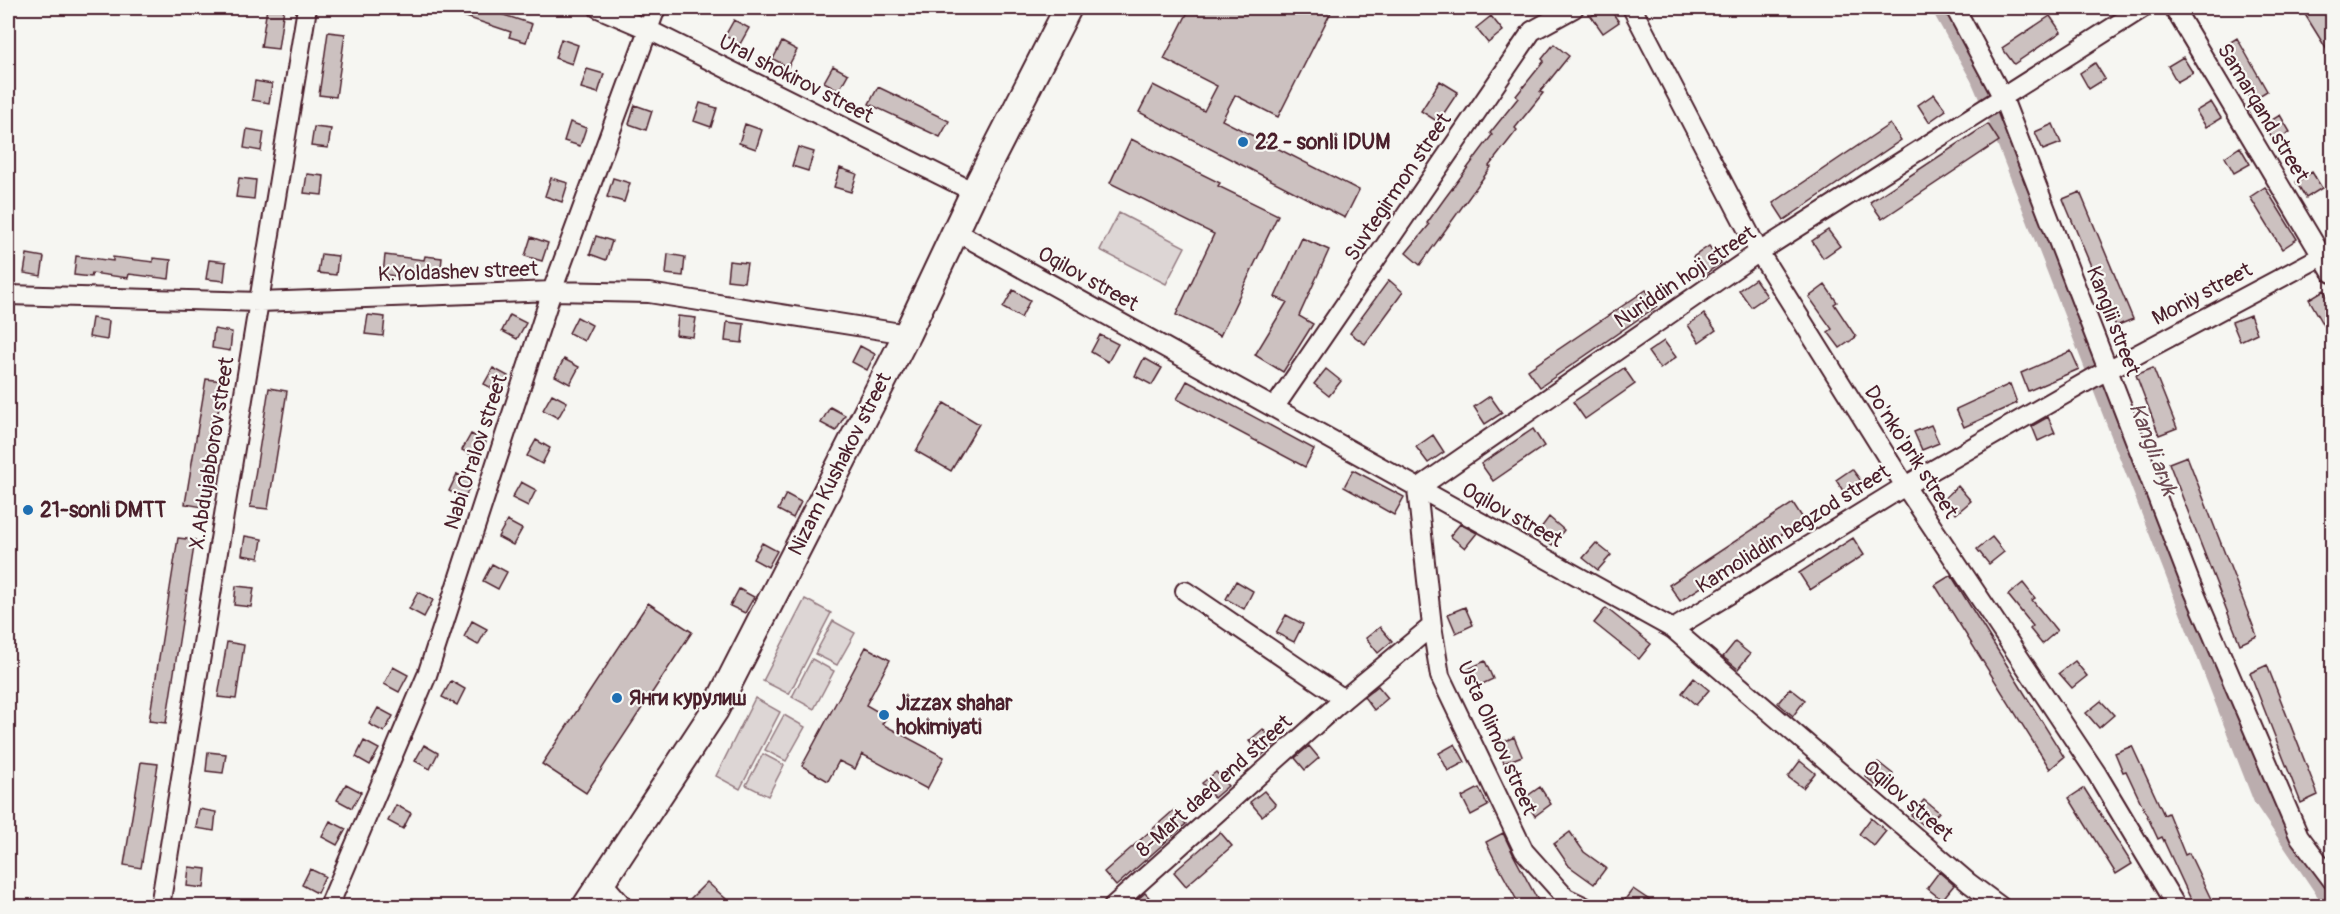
<svg xmlns="http://www.w3.org/2000/svg" width="2340" height="914" font-family="Pangolin,sans-serif">
<style>
.green{fill:#ddd6d5;stroke:#947a80;stroke-width:1.5}
.lines{fill:none;stroke-linecap:round;stroke-linejoin:round}
.canal{stroke:#bbadae;stroke-width:20}
.building{fill:#ccc1c0;stroke:#4a1f2b;stroke-width:1.5}
.minor-casing{stroke:#4a1f2b;stroke-width:22}
.secondary-casing{stroke:#4a1f2b;stroke-width:30}
.minor{stroke:#f6f6f2;stroke-width:18}
.secondary{stroke:#f6f6f2;stroke-width:26}
.poi-dot{fill:#1f6fb2;stroke:#f6f6f2;stroke-width:2}
.labels{text-anchor:middle;dominant-baseline:central;stroke-width:4.5;stroke-linejoin:round;paint-order:stroke}
.street-label{font-size:21px;fill:#4a1f2b;stroke:#f6f6f2}
.poi-label{font-size:21px;font-weight:bold;fill:#4a1f2b;stroke:#f6f6f2;text-anchor:start}
.water-label{font-size:22px;font-style:italic;fill:#6c4a52;stroke:#f6f6f2}
</style>
<rect width="100%" height="100%" fill="#f6f6f2"/>
<filter id="ink" filterUnits="userSpaceOnUse"><feTurbulence type="fractalNoise" baseFrequency=".0167" numOctaves="2"/><feDisplacementMap in="SourceGraphic" scale="12" xChannelSelector="R" yChannelSelector="G"/><feConvolveMatrix kernelMatrix="1 2 1 2 8 2 1 2 1" color-interpolation-filters="sRGB"/></filter>
<g filter="url(#ink)">
<path class="green" d="M1119,213L1185,247L1166,284L1100,250Z
M805,599L831,613L789,694L763,681Z
M833,621L855,633L837,665L815,654Z
M812,659L834,671L814,709L792,697Z
M755,698L780,712L740,789L716,776Z
M784,715L805,727L786,761L765,750Z
M763,754L784,765L768,796L746,785Z"/>
<g class="lines">
<path class="canal" d="M1942,8L1980,76L1995,111L2263,798L2332,900"/>
</g>
<path class="building" d="M267,8H284L278,49L261,47Z
M445,8H482L532,24L526,42L509,37L511,32L445,10Z
M1190,8H1333L1278,117L1235,95L1222,120L1359,190L1345,218L1139,112L1153,85L1204,111L1217,86L1164,59Z
M1604,8H1609L1619,22L1603,33L1591,16Z
M2301,8H2322L2332,25V58Z
M1491,16L1503,31L1488,43L1476,28Z
M2050,16L2061,32L2014,64L2002,48Z
M734,20L749,28L740,44L725,36Z
M328,32L345,34L336,97L319,95Z
M2237,38L2267,91L2251,101L2221,48Z
M561,39L578,45L572,64L555,58Z
M782,42L797,50L788,67L773,59Z
M1554,44L1569,56L1540,92L1543,93L1515,128L1517,130L1489,166L1491,167L1420,265L1406,253L1429,225L1427,223L1445,198L1492,135L1490,133L1518,98L1516,96L1544,61L1542,59Z
M2183,57L2193,73L2177,82L2168,66Z
M2095,63L2105,79L2089,89L2080,73Z
M833,66L848,74L839,90L824,82Z
M587,69L604,74L598,93L581,88Z
M255,81L272,84L269,103L252,100Z
M1440,81L1458,92L1438,122L1421,111Z
M878,87L949,121L940,137L869,104Z
M1934,94L1946,110L1929,122L1918,105Z
M2211,102L2221,118L2206,127L2196,111Z
M700,103L717,108L711,127L694,121Z
M635,105L652,111L646,130L629,124Z
M2280,115L2290,132L2274,141L2264,125Z
M570,122L586,128L580,146L564,141Z
M745,124L762,130L756,149L739,143Z
M1890,124L1901,140L1784,220L1773,203Z
M1988,124L1999,141L1882,219L1870,202Z
M2053,124L2061,143L2043,150L2035,132Z
M314,127L331,129L328,148L311,146Z
M247,129L264,132L261,151L244,148Z
M1131,139L1220,183L1218,186L1278,215L1220,336L1176,315L1214,234L1110,183Z
M798,147L814,152L808,171L792,166Z
M2240,147L2250,164L2234,173L2225,157Z
M840,168L857,174L851,192L834,187Z
M2312,172L2322,188L2306,198L2296,182Z
M307,174L324,176L322,195L304,193Z
M239,178L256,180L254,199L236,197Z
M551,178L568,183L562,202L545,196Z
M613,178L630,183L624,202L607,197Z
M2265,187L2297,239L2282,249L2250,197Z
M2080,192L2133,319L2116,326L2063,199Z
M1828,230L1840,246L1823,258L1812,241Z
M596,236L612,241L606,260L590,254Z
M531,237L548,243L542,261L525,256Z
M1302,238L1329,250L1299,316L1313,324L1283,372L1255,355L1287,302L1275,297Z
M1709,246L1721,263L1705,274L1693,257Z
M27,254L44,257L41,276L24,273Z
M321,254L338,256L336,275L318,273Z
M668,254L685,257L683,276L666,274Z
M385,255L424,260L425,256L442,258L440,277L401,272V277L383,274Z
M76,256L113,261V257L153,262V258L171,260L169,279L129,274L128,278L92,273L91,277L74,275Z
M209,260L226,262L224,281L206,279Z
M729,261L747,263L744,282L727,280Z
M1755,279L1767,296L1751,307L1739,290Z
M1389,280L1403,292L1365,344L1350,333Z
M1825,285L1837,302L1834,304L1856,337L1840,348L1828,332L1832,329L1809,297Z
M1013,290L1030,300L1021,318L1003,308Z
M1646,290L1657,306L1540,387L1528,370Z
M2324,290L2332,304V339L2309,299Z
M1704,314L1716,330L1699,342L1688,325Z
M368,315L385,317L383,336L365,334Z
M510,315L526,323L517,339L502,331Z
M2250,315L2257,333L2240,341L2232,322Z
M678,316L696,318L693,337L676,335Z
M577,317L592,325L584,341L569,333Z
M92,318L109,321L107,340L89,337Z
M727,322L744,324L742,343L725,341Z
M214,329L232,332L230,351L212,348Z
M1100,335L1118,344L1108,362L1091,352Z
M1664,341L1676,357L1660,369L1648,352Z
M860,346L875,354L867,370L852,362Z
M2071,351L2079,369L2028,391L2021,373Z
M1144,358L1162,368L1152,385L1135,376Z
M564,359L579,367L570,384L555,376Z
M493,368L508,376L499,392L484,384Z
M1624,368L1635,384L1585,419L1573,402Z
M2153,368L2177,428L2159,435L2136,375Z
M1326,369L1341,381L1329,396L1314,384Z
M206,379L223,381L203,507L185,504Z
M1187,381L1314,449L1305,467L1177,399Z
M2010,384L2017,403L1964,427L1956,409Z
M269,388L287,391L268,509L250,507Z
M552,394L567,402L558,418L543,410Z
M1490,396L1502,413L1485,424L1474,407Z
M944,403L979,424L951,471L916,451Z
M830,407L845,415L836,431L821,423Z
M2048,417L2055,433L2038,441L2032,426Z
M1931,425L1939,443L1922,450L1914,432Z
M1533,429L1544,446L1493,481L1481,464Z
M471,434L486,442L477,458L462,450Z
M1433,435L1444,452L1428,463L1416,447Z
M536,440L550,448L542,464L527,456Z
M2187,456L2257,636L2240,644L2169,463Z
M1852,469L1864,485L1847,497L1836,480Z
M1353,470L1404,497L1394,515L1344,487Z
M457,474L472,482L464,499L449,491Z
M521,482L536,490L528,506L512,498Z
M1958,486L1971,501L1956,514L1944,499Z
M786,494L801,502L793,518L778,510Z
M1793,503L1804,520L1680,601L1669,585Z
M1549,517L1564,530L1552,545L1537,533Z
M507,521L522,529L513,545L498,537Z
M1460,524L1477,533L1465,548L1450,536Z
M245,536L262,539L259,558L242,555Z
M1992,537L2004,552L1989,564L1977,549Z
M178,538L195,540L166,723L149,721Z
M1853,538L1864,555L1810,590L1799,573Z
M762,543L777,551L768,567L753,559Z
M1596,543L1611,555L1598,570L1583,558Z
M492,564L507,572L498,589L483,581Z
M1951,575L2064,757L2050,769L1935,585Z
M1236,581L1253,591L1244,609L1226,599Z
M2023,583L2035,598L2032,600L2057,631L2042,644L2030,629L2033,626L2008,595Z
M236,586L254,588L251,607L234,605Z
M739,589L754,597L745,613L730,606Z
M418,592L433,600L424,617L409,609Z
M648,603L692,632L586,793L542,764Z
M1465,607L1473,625L1456,633L1448,614Z
M1606,608L1651,644L1639,659L1594,623Z
M1286,615L1303,624L1294,642L1276,633Z
M472,621L487,629L478,645L464,637Z
M1380,627L1392,641L1378,653L1366,638Z
M227,642L244,645L236,699L218,697Z
M1735,642L1750,654L1738,669L1723,657Z
M866,647L890,660L866,705L887,717L882,724L944,757L927,789L862,754L855,769L839,761L828,781L802,766Z
M1485,661L1493,679L1476,687L1468,669Z
M2075,661L2087,676L2072,688L2059,673Z
M2267,665L2318,795L2301,803L2250,673Z
M393,667L408,675L399,692L384,684Z
M1694,678L1709,690L1696,705L1682,693Z
M451,681L465,689L457,705L442,697Z
M1378,686L1388,698L1374,710L1364,697Z
M1790,688L1805,700L1793,716L1778,703Z
M2101,701L2114,715L2099,728L2086,713Z
M378,708L393,716L384,732L369,724Z
M1263,729L1275,744L1261,756L1249,741Z
M1514,737L1522,756L1504,763L1497,745Z
M364,741L379,749L370,765L356,757Z
M1455,744L1465,762L1448,771L1439,753Z
M424,745L438,753L430,769L415,761Z
M1309,746L1319,758L1305,770L1295,758Z
M2132,746L2164,815L2168,813L2185,855L2189,853L2211,899L2194,906L2162,837L2158,839L2126,771L2123,772L2115,753Z
M208,752L226,754L223,773L206,771Z
M1800,761L1815,773L1803,788L1788,777Z
M141,762L158,764L141,868L124,865Z
M1878,762L1893,774L1880,789L1866,777Z
M1216,772L1228,786L1214,798L1202,783Z
M346,784L361,792L352,808L337,800Z
M1540,787L1551,804L1535,816L1523,799Z
M1479,788L1488,806L1471,815L1462,797Z
M2084,788L2132,864L2116,874L2069,798Z
M1264,791L1276,805L1262,816L1250,802Z
M1924,800L1939,812L1926,827L1911,815Z
M396,805L411,813L403,829L388,821Z
M199,809L216,812L214,831L196,828Z
M1174,810L1186,824L1116,886L1104,872Z
M1871,818L1886,831L1874,846L1859,834Z
M330,821L346,829L337,845L322,837Z
M1220,832L1232,846L1186,886L1174,872Z
M1570,832L1584,852L1606,868L1594,884L1569,866L1554,844Z
M1503,833L1514,856L1541,906H1520L1495,860L1486,842Z
M189,867L206,869L204,888L187,886Z
M310,869L325,876L317,893L302,885Z
M1939,872L1954,885L1942,900L1927,888Z
M707,882L734,906H683Z
M1633,889L1658,906H1620Z
M1145,893L1157,906H1135L1132,904Z"/>
<g class="lines">
<defs>
<path id="minor" d="M598,8L647,29L974,192
M1632,8L1759,252L1905,486L2097,774L2176,906
M1955,8L2002,96L2190,582L2299,836L2332,880
M2174,8L2332,273
M955,231L1673,629L1969,883L2000,906
M8,295L260,302L552,291L649,293L907,334
M1274,408L1532,31L1574,8
M1185,591L1344,699
M1673,629L1905,486L2093,378L2322,256
M603,883L623,906
M160,906L307,8
M329,906L427,675L552,291L656,8
M1113,906L1344,699L1432,626
M1583,906L1566,898L1524,851L1440,676L1432,626L1417,489L1759,252L2143,8"/>
<path id="secondary" d="M586,906L715,710L907,334L974,192L1068,8"/>
</defs>
<use href="#minor" class="minor-casing"/>
<use href="#secondary" class="secondary-casing"/>
<use href="#minor" class="minor"/>
<use href="#secondary" class="secondary"/>
</g>
</g>
<g class="poi-dot">
<circle cx="1243" cy="142" r="6"/>
<circle cx="28" cy="510" r="6"/>
<circle cx="617" cy="698" r="6"/>
<circle cx="884" cy="715" r="6"/>
</g>
<g class="labels">
<g class="street-label">
<text transform="translate(796 79) rotate(27)">Ural shokirov street</text>
<text transform="translate(2263 113) rotate(59)">Samarqand street</text>
<text transform="translate(1398 187) rotate(-56)">Suvtegirmon street</text>
<text transform="translate(458 272) rotate(-2)">K.Yoldashev street</text>
<text transform="translate(1685 277) rotate(-34)">Nuriddin hoji street</text>
<text transform="translate(1088 279) rotate(29)">Oqilov street</text>
<text transform="translate(2202 294) rotate(-28)">Moniy street</text>
<text transform="translate(2113 321) rotate(69)">Kanglii street</text>
<text transform="translate(476 452) rotate(-72)">Nabi O'ralov street</text>
<text transform="translate(1911 452) rotate(57)">Do'nko'prik street</text>
<text transform="translate(212 453) rotate(-81)">X.Abdujabborov street</text>
<text transform="translate(840 464) rotate(-63)">Nizam Kushakov street</text>
<text transform="translate(1512 515) rotate(29)">Oqilov street</text>
<text transform="translate(1793 529) rotate(-32)">Kamoliddin begzod street</text>
<text transform="translate(1497 738) rotate(66)">Usta Olimov street</text>
<text transform="translate(1214 786) rotate(-42)">8-Mart daed end street</text>
<text transform="translate(1908 801) rotate(41)">Oqilov street</text>
</g>
<g class="poi-label">
<text x="1255" y="142">22 - sonli IDUM</text>
<text x="40" y="510">21-sonli DMTT</text>
<text x="629" y="698">Янги курулиш</text>
<text x="896" y="703">Jizzax shahar<tspan x="896" dy="24">hokimiyati</tspan></text>
</g>
<g class="water-label">
<text transform="translate(2153 449) rotate(69)">Kangli aryk</text>
</g>
</g>
<rect width="2340" height="914" fill="none" stroke="#f6f6f2" stroke-width="30"/>
<rect x="15" y="15" width="2310" height="884" fill="none" stroke="#4a1f2b" stroke-width="2" filter="url(#ink)"/>
</svg>
